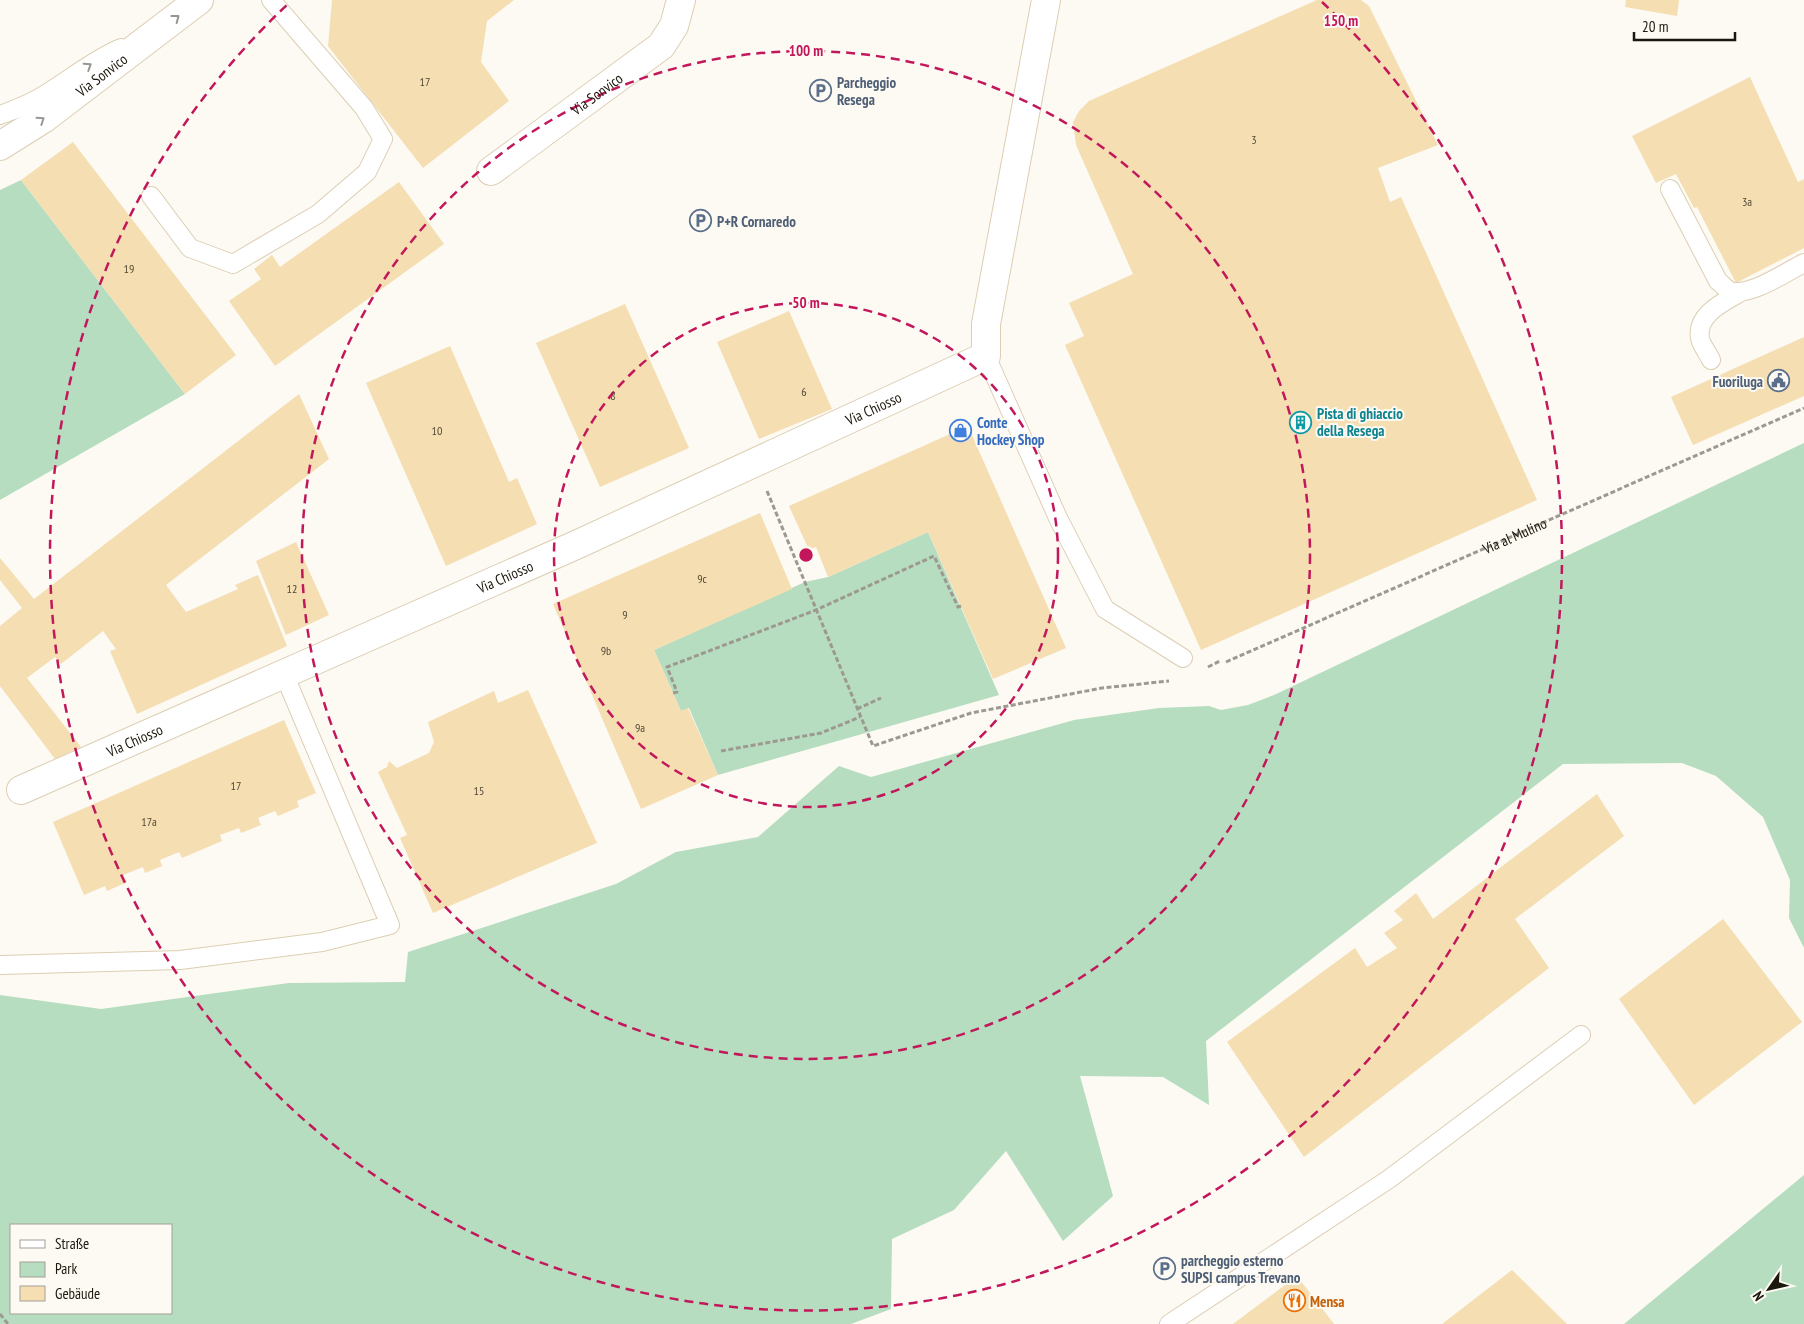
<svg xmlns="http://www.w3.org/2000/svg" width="1804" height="1324" font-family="'PT Sans Narrow',sans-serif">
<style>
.green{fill:#b6ddbf;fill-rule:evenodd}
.building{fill:#f4deb2}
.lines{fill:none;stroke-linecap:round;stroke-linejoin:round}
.service-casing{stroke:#dcceb2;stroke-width:20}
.minor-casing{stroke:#dcceb2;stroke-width:30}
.secondary-casing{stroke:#dcceb2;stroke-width:30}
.path{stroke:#9d9991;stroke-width:3;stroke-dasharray:5 2.5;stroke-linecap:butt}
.service{stroke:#fff;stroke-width:18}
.minor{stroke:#fff;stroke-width:28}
.secondary{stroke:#fff;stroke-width:28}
.oneway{stroke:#999792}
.ring{fill:none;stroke:#c2185b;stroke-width:2.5;stroke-dasharray:9 6}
.labels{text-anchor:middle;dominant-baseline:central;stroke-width:4;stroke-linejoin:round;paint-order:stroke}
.number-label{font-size:12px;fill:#524936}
.street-label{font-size:15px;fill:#1c170c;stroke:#fdfaf4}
.service-label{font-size:15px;font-weight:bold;fill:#4e5e75;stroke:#fdfaf4;text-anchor:start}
.culture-label{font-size:15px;font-weight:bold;fill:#0d838f;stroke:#fdfaf4;text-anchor:start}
.shop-label{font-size:15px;font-weight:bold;fill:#366cbe;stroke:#fdfaf4;text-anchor:start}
.food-label{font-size:15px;font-weight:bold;fill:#c56008;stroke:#fdfaf4;text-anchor:start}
.centre{fill:#c2185b;stroke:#fdfaf4;stroke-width:2.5}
.ring-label{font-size:15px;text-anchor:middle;font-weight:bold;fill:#c2185b;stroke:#fdfaf4;stroke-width:4;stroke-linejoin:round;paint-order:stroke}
</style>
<rect width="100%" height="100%" fill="#fdfaf4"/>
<path class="green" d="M21,180L185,394L0,500V190Z
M1804,443V948L1789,918L1790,880L1763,817L1716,776L1682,763L1563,764L1206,1041L1209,1105L1163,1077L1080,1076L1113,1196L1063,1241L1006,1151L954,1210L892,1239L891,1309L851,1324H0V995L101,1009L289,983L405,982L408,952L616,884L676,852L758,837L839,766L871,777L1074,720L1159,708L1209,706L1221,710L1248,705L1274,695ZM11,1225H171V1313H11Z
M928,532L999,695L718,775L689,708L681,711L654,650L805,582L828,577Z
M1804,1175V1324H1624Z"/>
<path class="building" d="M332,0H514L487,21L481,62L509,101L423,168L328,46Z
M1317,0H1361L1369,6L1438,145L1378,168L1390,202L1401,197L1537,500L1201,650L1065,345L1084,336L1069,303L1133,274L1076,145L1073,122L1079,111L1089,101Z
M1626,0H1679L1677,16L1625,7Z
M1750,77L1798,182L1804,179V248L1736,283L1697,207L1694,208L1676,174L1656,183L1632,136Z
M73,142L236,355L185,394L21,180Z
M399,182L444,244L275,366L229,301L261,279L254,269L272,255L280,267Z
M625,304L689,448L600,487L536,343Z
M789,311L832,409L759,439L717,342Z
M1804,337V396L1693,445L1671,397Z
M450,346L509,482L517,478L537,524L446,566L366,383Z
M299,394L329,459L166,585L186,612L238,589L235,585L258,575L287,646L137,714L110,651L116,649L103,631L61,664L55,657L27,678L81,747L55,759L0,686V626L22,608L0,580V558L34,599Z
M968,426L1066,648L993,679L928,532L828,577L816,547L809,550L789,506Z
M760,513L792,589L654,650L681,711L688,708L718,775L641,809L553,604Z
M296,542L329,615L286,635L256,561Z
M528,690L597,843L433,913L400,838L407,835L378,772L387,767L389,761L397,768L429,753L434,742L428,722L494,691L498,703Z
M284,720L316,793L297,801L299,807L278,816L275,811L258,818L261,825L241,833L239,828L220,835L222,841L182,858L179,852L160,860L162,866L145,873L143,867L123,875L127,882L107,891L105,886L84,895L53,822Z
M1597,794L1624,836L1515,919L1549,968L1304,1157L1227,1042L1355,948L1367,967L1397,948L1384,933L1403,920L1394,911L1416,893L1433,919Z
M1723,919L1802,1022L1694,1105L1619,999Z
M1512,1270L1567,1324H1442Z
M1297,1276L1334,1324H1233Z"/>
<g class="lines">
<defs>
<path id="service" d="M0,115C17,109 34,102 49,92C73,77 95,59 121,48
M1670,189L1718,281C1722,284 1726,289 1730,291C1750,297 1786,272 1804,263
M151,196L190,248L233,264L318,214L367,172L383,139L364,108L271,0
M986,356L1058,518L1105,609L1183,658
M1711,360C1708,353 1701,345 1700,338C1696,314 1724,302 1741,292
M0,965L180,960L322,942L390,925L284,674
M1169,1324L1389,1179L1581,1035"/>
<g id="minor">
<path id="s2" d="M491,171L661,46L674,26L681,0"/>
<path id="s3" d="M21,790L576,545L986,356V324L1046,0"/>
</g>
<g id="secondary">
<path id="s4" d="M0,146L43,119L199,0"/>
</g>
</defs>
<use href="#service" class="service-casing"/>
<use href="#minor" class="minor-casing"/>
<use href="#secondary" class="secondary-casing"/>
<g class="path">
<path d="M767,491L873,746L971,713L1102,688L1169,681"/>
<path id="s1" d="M1226,662L1804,408"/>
<path d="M1208,667L1220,661"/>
<path d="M673,693L677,692L667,667L816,610L934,556L958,607L961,606"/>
<path d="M857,709L881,698"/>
<path d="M721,751L821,733L860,717"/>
<path d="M0,1314L8,1324"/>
</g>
<use href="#service" class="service"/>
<use href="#minor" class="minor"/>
<use href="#secondary" class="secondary"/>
</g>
<defs><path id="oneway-chevron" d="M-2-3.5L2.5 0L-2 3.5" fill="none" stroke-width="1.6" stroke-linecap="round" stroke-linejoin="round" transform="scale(1.25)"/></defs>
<g class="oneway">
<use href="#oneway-chevron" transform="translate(176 18) rotate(-37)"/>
<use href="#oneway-chevron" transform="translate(88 66) rotate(-33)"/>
<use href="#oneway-chevron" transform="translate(41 120) rotate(-34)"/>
</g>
<g class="ring">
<circle cx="806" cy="555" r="252"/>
<circle cx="806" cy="555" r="504"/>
<path d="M1322 2A756 756 0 1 1 290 2"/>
</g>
<defs>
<symbol id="parking-ring" viewBox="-11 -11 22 22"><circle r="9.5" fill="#fdfaf4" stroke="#5c6f8a" stroke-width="1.5"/><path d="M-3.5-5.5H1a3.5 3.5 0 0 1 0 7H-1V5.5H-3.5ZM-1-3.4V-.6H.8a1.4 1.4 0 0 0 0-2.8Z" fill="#5c6f8a"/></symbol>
<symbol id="civic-ring" viewBox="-11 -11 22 22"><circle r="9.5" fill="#fdfaf4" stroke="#5c6f8a" stroke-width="1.5"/><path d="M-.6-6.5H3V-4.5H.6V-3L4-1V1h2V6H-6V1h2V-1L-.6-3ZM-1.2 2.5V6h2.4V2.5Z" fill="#5c6f8a"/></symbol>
<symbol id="building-ring" viewBox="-11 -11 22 22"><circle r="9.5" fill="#fdfaf4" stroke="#0f9aa8" stroke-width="1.5"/><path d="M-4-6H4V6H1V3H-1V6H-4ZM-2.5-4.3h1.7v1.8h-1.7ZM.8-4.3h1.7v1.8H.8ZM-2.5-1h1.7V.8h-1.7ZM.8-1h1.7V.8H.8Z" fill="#0f9aa8"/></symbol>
<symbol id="shop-ring" viewBox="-11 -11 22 22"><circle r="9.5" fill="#fdfaf4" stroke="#3f7fe0" stroke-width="1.5"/><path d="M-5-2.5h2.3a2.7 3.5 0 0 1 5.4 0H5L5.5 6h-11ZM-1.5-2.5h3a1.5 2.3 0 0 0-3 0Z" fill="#3f7fe0"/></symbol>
<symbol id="restaurant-ring" viewBox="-11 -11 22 22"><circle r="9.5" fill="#fdfaf4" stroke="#e8710a" stroke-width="1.5"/><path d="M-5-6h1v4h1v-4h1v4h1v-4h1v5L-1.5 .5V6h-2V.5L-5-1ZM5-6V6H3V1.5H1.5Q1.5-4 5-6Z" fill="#e8710a"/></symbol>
</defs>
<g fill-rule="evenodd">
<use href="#parking-ring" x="808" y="78" width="25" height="25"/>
<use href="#parking-ring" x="688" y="208" width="25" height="25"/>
<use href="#civic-ring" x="1766" y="368" width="25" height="25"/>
<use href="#building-ring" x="1288" y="410" width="25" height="25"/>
<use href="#shop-ring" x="948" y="418" width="25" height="25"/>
<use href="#parking-ring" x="1152" y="1256" width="25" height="25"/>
<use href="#restaurant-ring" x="1282" y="1288" width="25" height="25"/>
</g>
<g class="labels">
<g class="number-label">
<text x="425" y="81">17</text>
<text x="1254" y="139">3</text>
<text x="1747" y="201">3a</text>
<text x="129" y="268">19</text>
<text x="804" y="391">6</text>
<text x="613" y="395">8</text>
<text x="437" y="430">10</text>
<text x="702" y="578">9c</text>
<text x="292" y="588">12</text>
<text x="625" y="614">9</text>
<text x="606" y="650">9b</text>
<text x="640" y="727">9a</text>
<text x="236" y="785">17</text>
<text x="479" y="790">15</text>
<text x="149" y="821">17a</text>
</g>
<g class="street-label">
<text stroke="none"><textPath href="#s4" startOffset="124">Via Sonvico</textPath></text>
<text stroke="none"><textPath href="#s2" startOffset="131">Via Sonvico</textPath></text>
<text stroke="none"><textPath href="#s3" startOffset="934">Via Chiosso</textPath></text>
<text stroke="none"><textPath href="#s1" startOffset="315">Via al Mulino</textPath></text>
<text stroke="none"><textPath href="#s3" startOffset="529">Via Chiosso</textPath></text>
<text stroke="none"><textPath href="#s3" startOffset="124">Via Chiosso</textPath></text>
</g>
<g class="service-label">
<text x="837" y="82">Parcheggio<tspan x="837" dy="17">Resega</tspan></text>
<text x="717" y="221">P+R Cornaredo</text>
<text x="1763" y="381" text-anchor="end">Fuoriluga</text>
<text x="1181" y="1260">parcheggio esterno<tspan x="1181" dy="17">SUPSI campus Trevano</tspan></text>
</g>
<g class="culture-label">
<text x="1317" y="413">Pista di ghiaccio<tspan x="1317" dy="17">della Resega</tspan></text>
</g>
<g class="shop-label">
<text x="977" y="422">Conte<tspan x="977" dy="17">Hockey Shop</tspan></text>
</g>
<g class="food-label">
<text x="1310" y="1301">Mensa</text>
</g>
</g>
<circle cx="806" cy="555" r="8" class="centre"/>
<g class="ring-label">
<text x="1341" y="26">150 m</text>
<text x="806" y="56">100 m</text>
<text x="806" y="308">50 m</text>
</g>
<rect x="10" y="1224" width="162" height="90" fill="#fdfaf4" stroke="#a39f97"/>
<rect x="20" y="1240" width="25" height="8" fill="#ffffff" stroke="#a39f97"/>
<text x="55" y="1249" font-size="15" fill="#1c170c">Straße</text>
<rect x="20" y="1262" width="25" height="15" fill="#b6ddbf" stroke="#a39f97"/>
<text x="55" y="1274" font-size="15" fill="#1c170c">Park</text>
<rect x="20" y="1286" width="25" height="15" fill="#f4deb2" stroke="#a39f97"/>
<text x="55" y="1299" font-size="15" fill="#1c170c">Gebäude</text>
<g transform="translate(1769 1289) rotate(236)" stroke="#fdfaf4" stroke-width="4" paint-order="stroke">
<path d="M0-4L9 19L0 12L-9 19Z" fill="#1c170c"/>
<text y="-8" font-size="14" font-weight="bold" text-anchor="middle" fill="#1c170c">N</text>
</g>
<path d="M1634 32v8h101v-8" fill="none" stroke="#1c170c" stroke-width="2.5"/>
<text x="1642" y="32" font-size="15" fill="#1c170c" stroke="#fdfaf4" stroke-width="4" paint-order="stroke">20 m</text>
</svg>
